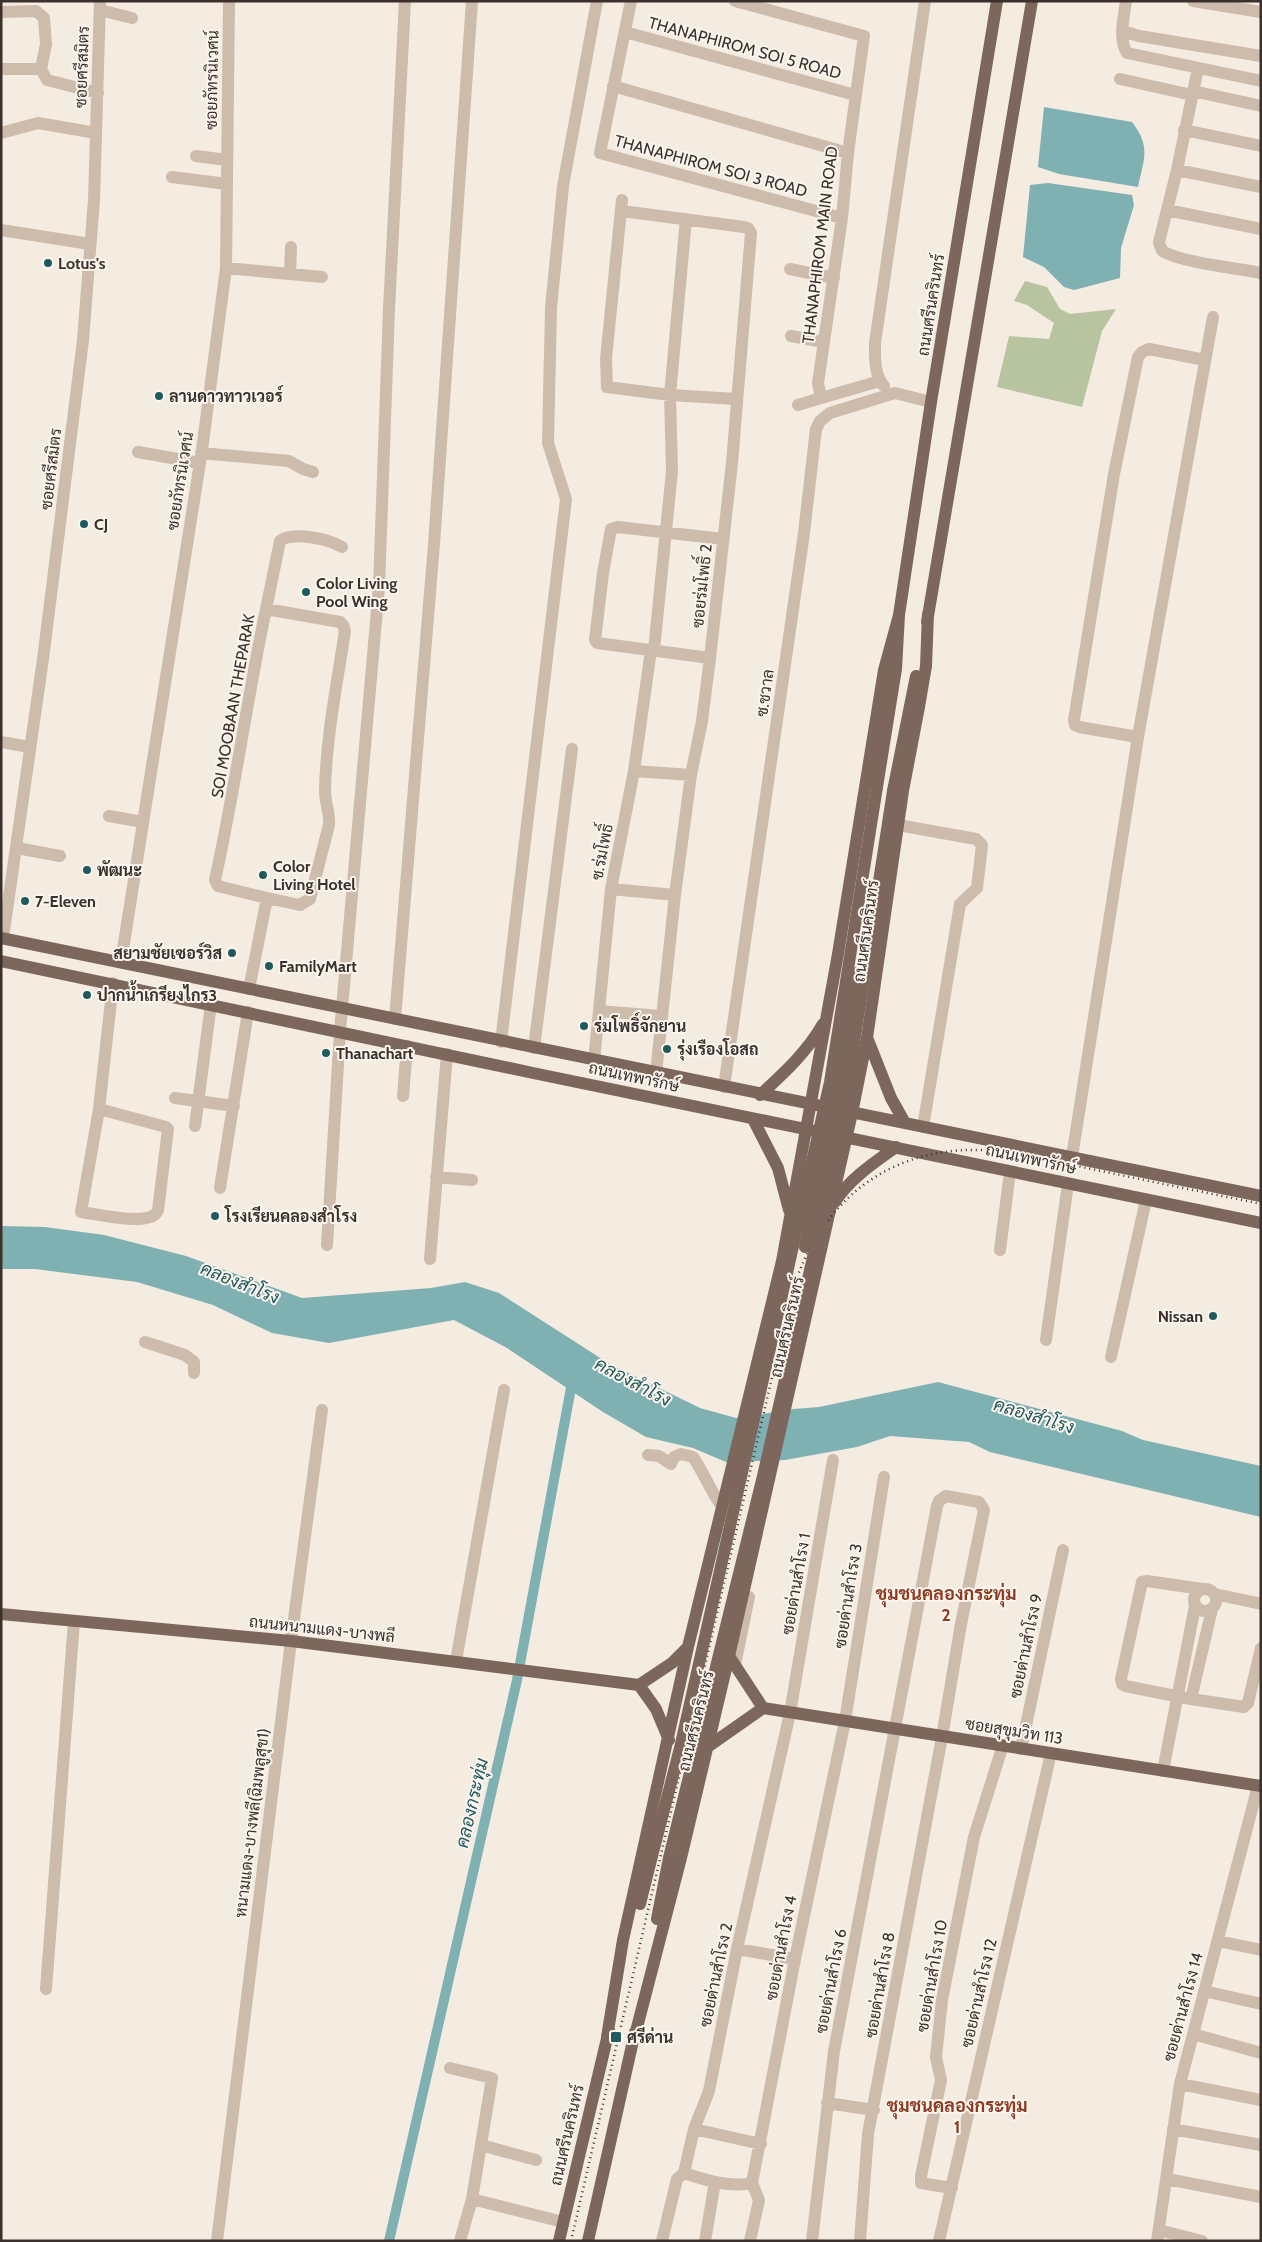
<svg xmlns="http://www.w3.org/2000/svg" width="1262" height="2242" font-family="Cabin,Sarabun,sans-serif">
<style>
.green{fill:#b8c4a0}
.water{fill:#7fb0b2}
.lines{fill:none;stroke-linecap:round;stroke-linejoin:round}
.canal{stroke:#7fb0b2;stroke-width:10}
.minor{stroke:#cdbbac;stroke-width:12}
.major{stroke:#7d675c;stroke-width:12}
.rail{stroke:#3b302b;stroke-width:2.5;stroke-dasharray:1 4;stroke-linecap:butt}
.major-bridge{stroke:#7d675c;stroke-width:12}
.poi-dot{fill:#1f5a5e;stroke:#fbf5ee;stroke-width:2}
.labels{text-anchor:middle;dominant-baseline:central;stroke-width:4;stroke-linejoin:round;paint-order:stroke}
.street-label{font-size:16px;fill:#3b302b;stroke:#fbf5ee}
.poi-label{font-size:16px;font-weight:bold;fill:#3b302b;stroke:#fbf5ee;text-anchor:start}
.water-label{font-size:18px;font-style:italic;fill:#1f5a5e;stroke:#fbf5ee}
.neighbourhood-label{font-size:18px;font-weight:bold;fill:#8c3b22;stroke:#fbf5ee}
</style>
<rect width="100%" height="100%" fill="#f4ebe1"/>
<path class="green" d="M1025,281L1047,287L1060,309L1070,314L1116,309L1102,331L1082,407L997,387L1009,336L1049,339L1054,323L1027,305L1014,301Z"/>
<path class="water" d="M1044,107L1132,122C1151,147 1144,158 1138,187L1059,174L1038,167Z
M1048,183L1132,195L1134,205L1121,248L1120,278L1074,290L1064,287L1044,267L1023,257L1030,185Z
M1,1226L45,1227L104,1235L186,1256L302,1298L431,1288L465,1282L499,1293L608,1363L700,1408L736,1418L794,1409L819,1407L938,1382L1122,1431L1143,1440L1261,1466V1517L990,1452L969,1442L890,1436L857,1447L785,1460L726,1462L693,1448L646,1437L603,1412L507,1348L454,1320L329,1343L272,1333L213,1305L137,1282L35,1269H1Z"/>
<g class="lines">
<path class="canal" d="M389,2241L517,1680L573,1377"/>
<path class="minor" d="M631,1L600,153L842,218
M735,1L864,36L848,153L842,218L818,383L821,398L880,381
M1126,1C1124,16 1118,40 1127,53L1261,81
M1193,1L1261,12
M100,10L132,18
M1,12L36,11L44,18L46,44L41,69
M1123,31L1139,36L1261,56
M625,32L855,95
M1198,68L1177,170L1159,242C1160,246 1160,249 1164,252C1185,263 1236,268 1261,273
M1,69H41L47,80L98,93
M1120,79L1192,95
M613,86L848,153
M1193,91L1261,106
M1184,130L1261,146
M1,133L38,123L96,133
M196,156L227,160
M1177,170L1261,187
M172,177L227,184
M622,200L606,359L607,387L670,395L736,399
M1167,210L1261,229
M622,211L744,227L748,228L751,233L732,463L710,658L702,721L691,775L675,895L656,1073
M1,230L90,244
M226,268L322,277
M790,269L834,278
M290,274L291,247
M791,336L824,342
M884,386C874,375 875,357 875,343L925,1
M798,405L821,398
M138,452L200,463
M201,453L289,461L303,469L313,472
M266,609L280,541C292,531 329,539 342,547
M654,650L672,471L670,395L686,219
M710,658L597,643L595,640L603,573L611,529L618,527L723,539
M1138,737L1079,727L1075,725L1074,720L1114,474L1138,357L1142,352L1149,349L1205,360
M1,742L30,747
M634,771L691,775
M109,816L143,822
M898,825L976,839L982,845L977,888L960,904L923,1127
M17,848L60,856
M611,889L675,895
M3,938L43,659L83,340L94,200L100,1
M121,962L202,450L226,268L229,1
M249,989L267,898L218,886L215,880C235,790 247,699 266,609L340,622L343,625L345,631C337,684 326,738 325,791C325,803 330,813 329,825L310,899L300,905L267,898
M599,1011L661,1016
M395,1019L434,544L472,1
M501,1042L566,499L548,443L551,308L563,186L597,1
M534,1048L572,749
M594,1061L611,889L634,771L651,650
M724,1087L804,533L816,429L820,421L830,413L895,393L931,402
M403,1096L407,1046
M175,1098L234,1106
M99,1109L166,1127L168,1129L158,1210C152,1228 97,1214 81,1212L99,1109L113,983
M195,1126L211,1004
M1072,1157L1138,737L1213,317
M436,1177L472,1180
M220,1188L248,1012
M327,1245L340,1031L379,587L389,309L405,1
M1000,1250L1010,1172
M430,1259L447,1054
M1046,1340L1068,1184
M145,1342L185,1355L194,1362V1373
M1111,1357L1146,1200
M648,1455L659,1456L671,1464L674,1457L681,1454L693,1457C704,1473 710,1490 721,1505
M1194 1600a11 11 0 1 1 22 0a11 11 0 1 1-22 0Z
M1202,1589L1147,1581L1142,1582L1121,1679L1122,1684L1125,1686L1191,1699L1244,1707L1248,1703L1261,1648
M1215,1594L1261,1604
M456,1661L504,1390
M735,1665L749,1597
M1191,1699L1212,1609
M1021,1749L1063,1550
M1163,1771L1195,1606
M1218,1941L1261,1950
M737,1949L795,1959
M46,1989L74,1621
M1204,1991L1261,2004
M1193,2034L1261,2053
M450,2068L492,2078L472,2199
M1180,2084L1261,2100
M827,2103L874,2110
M694,2129L761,2144
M1173,2129L1261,2145
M481,2145L536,2160
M1167,2179L1261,2197
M752,2183C730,2188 705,2180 684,2173L694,2129L709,2091L737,1949L790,1713L833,1460
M752,2183L795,1959L845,1721L884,1477
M952,2188L921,2183V2176L941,2080L936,2057L942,2000L974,1837L1003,1745
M1159,2230L1202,2241
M217,2241L291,1641L322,1410
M460,2241L472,2199L563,2222
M662,2241L677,2179L684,2173
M705,2241L715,2182
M750,2241L759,2200L752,2183
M812,2241L834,2051L937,1506L939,1501L946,1496L979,1502L984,1510L961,1624L942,1737L868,2134L860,2241
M939,2241L1051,1753
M1157,2241L1180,2084L1258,1786"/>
<path class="major" d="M927,622L1032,1
M877,787L896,669L899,615L931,402L997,1
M893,791L916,676
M1,938L1261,1196
M1,961L533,1073L1261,1223
M868,1040L891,1098L905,1123
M760,1095C784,1073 807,1052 823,1024
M753,1119L778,1168L789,1210
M835,1202C849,1179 875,1162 896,1147
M805,1247L833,1109L857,973
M1,1614L291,1641L639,1685L672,1663L688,1647
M729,1656L763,1708
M639,1685L656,1709L669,1740
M706,1748L763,1708L1261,1786
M640,1904L652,1856
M657,1919L669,1858
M607,2037L623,1940L688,1647L782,1261L838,954L884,670L899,615
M634,2039L681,1858L729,1656L852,1113L867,1038L903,791L919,707L926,666L928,614
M559,2241L609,2030
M588,2241L635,2032"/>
<path class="rail" d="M571,2241L790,1300C814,1209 882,1148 978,1150C1020,1151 1061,1163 1101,1171C1154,1182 1208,1193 1261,1204"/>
<path class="major-bridge" d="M652,1856L680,1748L830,1082L877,787
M669,1858L763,1476L821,1222L847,1088L893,791"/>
</g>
<g class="poi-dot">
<circle cx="48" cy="263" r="5"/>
<circle cx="159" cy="396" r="5"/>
<circle cx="84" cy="524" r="5"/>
<circle cx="306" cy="592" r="5"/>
<circle cx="87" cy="870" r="5"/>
<circle cx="263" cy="875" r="5"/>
<circle cx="25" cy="901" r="5"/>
<circle cx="232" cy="953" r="5"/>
<circle cx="269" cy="966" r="5"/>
<circle cx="87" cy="995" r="5"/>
<circle cx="584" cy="1026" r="5"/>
<circle cx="667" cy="1049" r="5"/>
<circle cx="326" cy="1053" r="5"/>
<circle cx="215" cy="1216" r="5"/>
<circle cx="1213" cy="1316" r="5"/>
<rect x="610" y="2031" width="12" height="12" rx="2.5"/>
</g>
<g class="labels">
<g class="street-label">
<text transform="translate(745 48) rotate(15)">THANAPHIROM SOI 5 ROAD</text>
<text transform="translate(82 67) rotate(-88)">ซอยศรีสมิตร</text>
<text transform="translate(212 80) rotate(-89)">ซอยภัทรนิเวศน์</text>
<text transform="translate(711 166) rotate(15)">THANAPHIROM SOI 3 ROAD</text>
<text transform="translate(820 245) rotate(-83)">THANAPHIROM MAIN ROAD</text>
<text transform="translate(931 305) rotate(-81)">ถนนศรีนครินทร์</text>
<text transform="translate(51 469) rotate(-83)">ซอยศรีสมิตร</text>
<text transform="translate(180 481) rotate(-81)">ซอยภัทรนิเวศน์</text>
<text transform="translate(702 586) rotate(-84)">ซอยร่มโพธิ์ 2</text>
<text transform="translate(765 693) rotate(-82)">ซ.ชวาล</text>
<text transform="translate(233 706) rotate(-80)">SOI MOOBAAN THEPARAK</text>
<text transform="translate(602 852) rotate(-79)">ซ.ร่มโพธิ์</text>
<text transform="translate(866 931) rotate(-82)">ถนนศรีนครินทร์</text>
<text transform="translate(634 1077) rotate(12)">ถนนเทพารักษ์</text>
<text transform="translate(1031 1159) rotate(12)">ถนนเทพารักษ์</text>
<text transform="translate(787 1327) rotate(-77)">ถนนศรีนครินทร์</text>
<text transform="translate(796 1584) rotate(-80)">ซอยด่านสำโรง 1</text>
<text transform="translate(848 1596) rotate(-81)">ซอยด่านสำโรง 3</text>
<text transform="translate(322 1629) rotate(6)">ถนนหนามแดง-บางพลี</text>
<text transform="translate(1026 1646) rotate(-78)">ซอยด่านสำโรง 9</text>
<text transform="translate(696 1721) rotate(-76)">ถนนศรีนครินทร์</text>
<text transform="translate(1014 1731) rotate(9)">ซอยสุขุมวิท 113</text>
<text transform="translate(252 1823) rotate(-83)">หนามแดง-บางพลี(ฉิมพลูสุข1)</text>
<text transform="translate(781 1948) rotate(-79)">ซอยด่านสำโรง 4</text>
<text transform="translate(716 1975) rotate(-78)">ซอยด่านสำโรง 2</text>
<text transform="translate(932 1976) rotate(-80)">ซอยด่านสำโรง 10</text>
<text transform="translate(831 1981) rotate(-79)">ซอยด่านสำโรง 6</text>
<text transform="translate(880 1985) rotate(-80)">ซอยด่านสำโรง 8</text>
<text transform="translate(979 1993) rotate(-77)">ซอยด่านสำโรง 12</text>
<text transform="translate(1183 2007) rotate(-75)">ซอยด่านสำโรง 14</text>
<text transform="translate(567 2135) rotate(-77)">ถนนศรีนครินทร์</text>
</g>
<g class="poi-label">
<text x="58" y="263">Lotus's</text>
<text x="169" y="396">ลานดาวทาวเวอร์</text>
<text x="94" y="524">CJ</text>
<text x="316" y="583">Color Living<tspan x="316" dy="18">Pool Wing</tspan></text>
<text x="273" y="866">Color<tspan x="273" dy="18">Living Hotel</tspan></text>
<text x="97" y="870">พัฒนะ</text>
<text x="35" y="901">7-Eleven</text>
<text x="222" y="953" text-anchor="end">สยามชัยเซอร์วิส</text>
<text x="279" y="966">FamilyMart</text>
<text x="97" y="995">ปากน้ำเกรียงไกร3</text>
<text x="594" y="1026">ร่มโพธิ์จักยาน</text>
<text x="677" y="1049">รุ่งเรืองโอสถ</text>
<text x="336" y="1053">Thanachart</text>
<text x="225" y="1216">โรงเรียนคลองสำโรง</text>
<text x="1203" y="1316" text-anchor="end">Nissan</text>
<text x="627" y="2037">ศรีด่าน</text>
</g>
<g class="water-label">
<text transform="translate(240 1283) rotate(22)">คลองสำโรง</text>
<text transform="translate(633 1382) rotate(28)">คลองสำโรง</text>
<text transform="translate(1034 1416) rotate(17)">คลองสำโรง</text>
<text transform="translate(472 1803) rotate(-77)">คลองกระทุ่ม</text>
</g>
<g class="neighbourhood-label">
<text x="946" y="1594">ชุมชนคลองกระทุ่ม<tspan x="946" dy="21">2</tspan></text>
<text x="957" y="2106">ชุมชนคลองกระทุ่ม<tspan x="957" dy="21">1</tspan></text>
</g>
</g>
<rect width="1262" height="2242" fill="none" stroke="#3b302b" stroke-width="5"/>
</svg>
